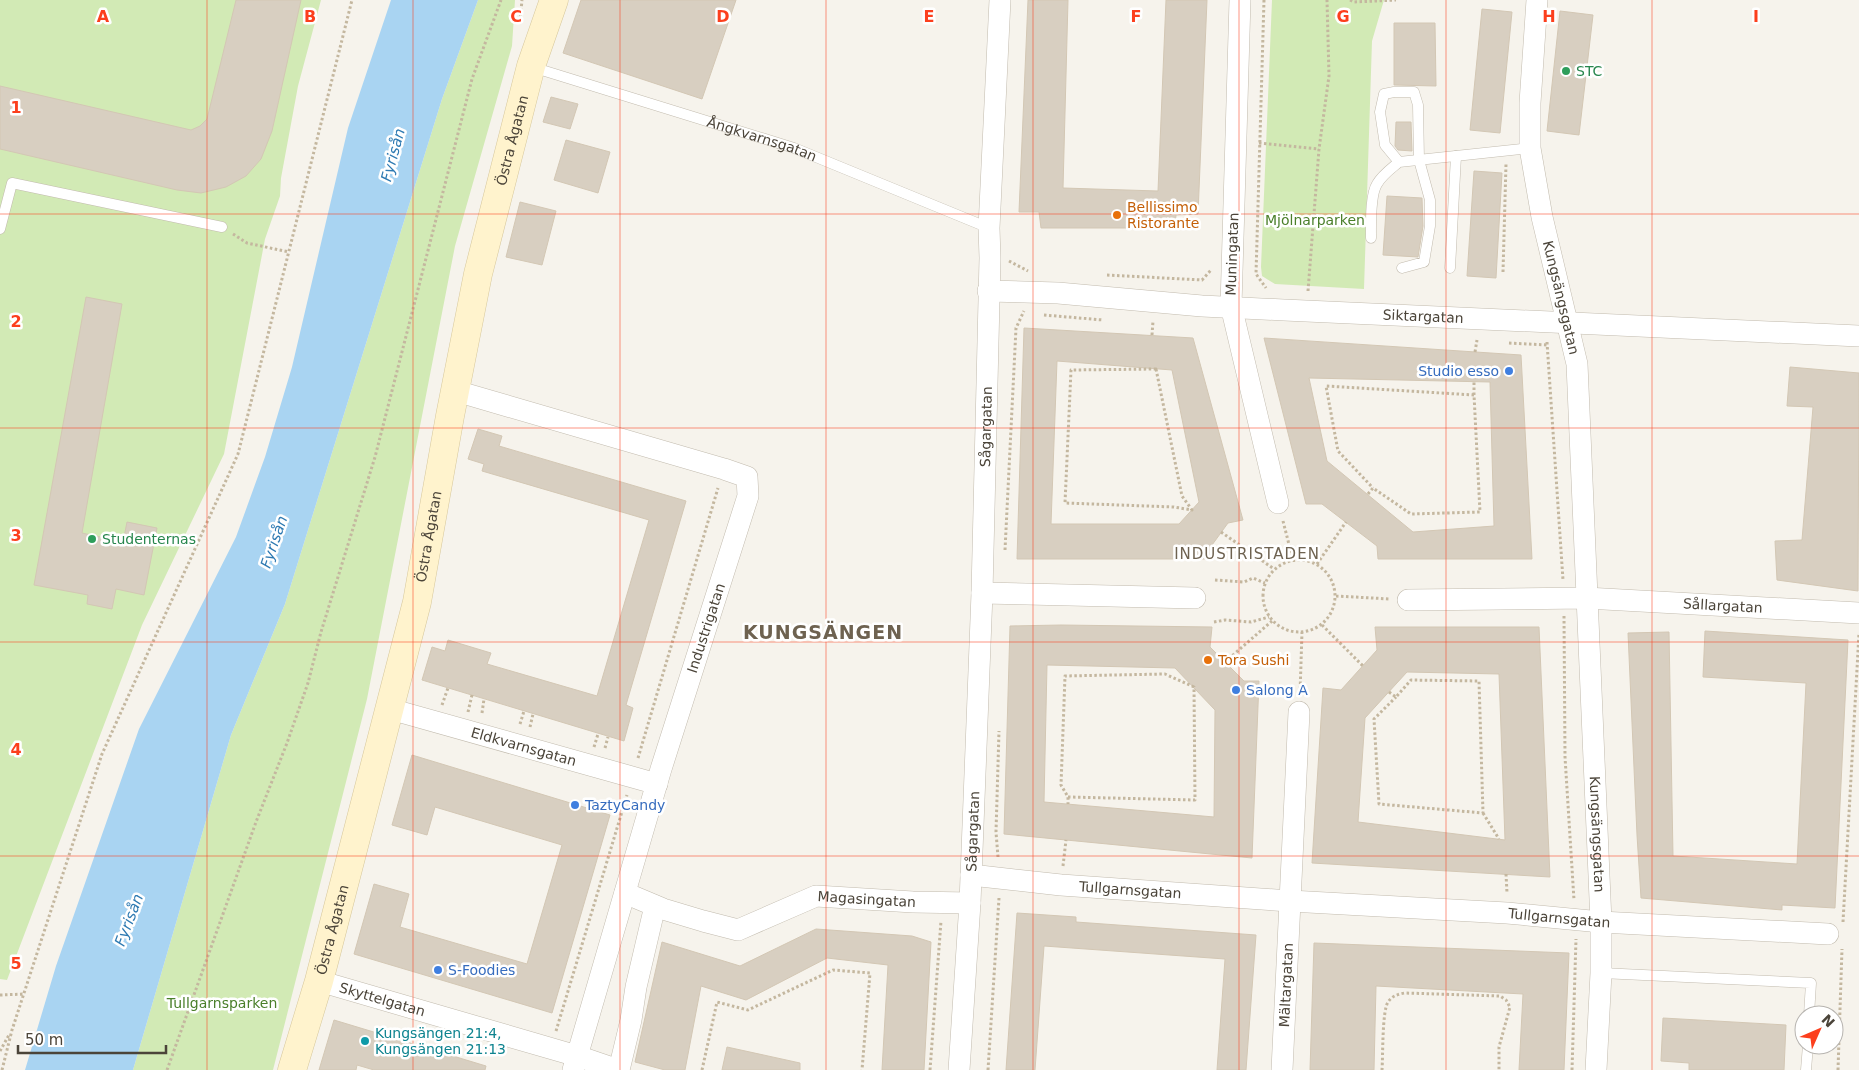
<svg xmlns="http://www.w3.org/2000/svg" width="1859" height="1070" font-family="'DejaVu Sans',sans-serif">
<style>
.green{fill:#d2eab5}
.water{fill:#a9d4f2}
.building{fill:#d8cfc1;stroke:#d3c7b4;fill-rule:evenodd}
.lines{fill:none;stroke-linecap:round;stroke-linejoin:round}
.lane-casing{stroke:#c2bbae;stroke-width:11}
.street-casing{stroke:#c2bbae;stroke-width:22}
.secondary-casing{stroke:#d6c79b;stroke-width:29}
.path{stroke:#c4b79f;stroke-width:3;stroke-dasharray:2.5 2.5;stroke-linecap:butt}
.lane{stroke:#fff;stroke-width:10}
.street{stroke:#fff;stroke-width:21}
.secondary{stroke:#fff3cd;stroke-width:28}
.grid{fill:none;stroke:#fc3f1d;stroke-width:1;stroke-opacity:0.55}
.leisure-dot{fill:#2e9e5b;stroke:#fff;stroke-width:2}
.food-dot{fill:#e8710a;stroke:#fff;stroke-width:2}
.shop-dot{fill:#3f7fe0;stroke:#fff;stroke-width:2}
.culture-dot{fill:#0f9aa8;stroke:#fff;stroke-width:2}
.labels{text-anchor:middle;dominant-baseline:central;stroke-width:5;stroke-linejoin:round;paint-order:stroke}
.leisure-label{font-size:14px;fill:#27864d;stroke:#fff;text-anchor:start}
.street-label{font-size:14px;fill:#4b4439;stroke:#fff}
.food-label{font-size:14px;fill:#c56008;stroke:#fff;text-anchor:start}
.park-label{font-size:14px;fill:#4a7f2a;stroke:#fff}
.shop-label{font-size:14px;fill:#366cbe;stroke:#fff;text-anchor:start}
.culture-label{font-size:14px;fill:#0d838f;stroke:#fff;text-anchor:start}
.water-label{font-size:15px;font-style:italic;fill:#2e7ab2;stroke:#fff}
.neighbourhood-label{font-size:15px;letter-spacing:1px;fill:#6e6250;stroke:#fff}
.district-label{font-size:19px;font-weight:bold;letter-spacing:1px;fill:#6e6250;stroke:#fff}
.grid-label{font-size:16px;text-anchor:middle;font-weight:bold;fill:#fc3f1d;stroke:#fff;stroke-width:5;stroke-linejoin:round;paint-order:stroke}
</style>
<rect width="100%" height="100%" fill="#f6f3ec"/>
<path class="green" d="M0,0H321L298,86L281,178L280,196L265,239L224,454L142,625L7,980L0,979Z
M478,0H515L512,46L455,246L367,699L273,1070H133L231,735L285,604L442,99Z
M1272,0H1384L1372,41L1364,289L1275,284L1262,276L1261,267Z"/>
<path class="water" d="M391,0H478L442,99L285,604L231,735L133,1070H25L56,966L139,729L236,537L265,457L292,367L348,128Z"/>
<path class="building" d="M236,0H301L272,131L261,159L246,176L226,187L201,193L177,190L0,149V86L191,130L200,126L207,119Z
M581,0H736L702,99L563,53Z
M1028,0H1068L1063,188L1158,191L1166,0H1207L1198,214L1176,215L1175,228H1041L1039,212H1019Z
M1482,9L1512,12L1500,133L1470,130Z
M1560,11L1593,15L1579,135L1547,131Z
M1394,23H1435L1436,86L1394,85Z
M551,97L578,104L570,129L543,122Z
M1396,122H1411L1412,151L1398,150L1395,146Z
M566,140L610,152L598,193L554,180Z
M1474,171L1502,173L1496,278L1467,276Z
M1387,196L1422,198L1423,226L1418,257L1383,255Z
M520,202L556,211L542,265L506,257Z
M86,297L122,304L82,533L123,542L127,522L157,528L144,595L116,589L112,609L87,604L88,595L34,585Z
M1024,328L1193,338L1243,520L1228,523L1212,545V559H1017ZM1057,361L1172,370L1199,502L1179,524H1051Z
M1264,338L1521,355L1532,559H1378L1377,546L1322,504H1306ZM1309,378L1490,382L1494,526L1413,532L1327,461Z
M1790,367L1859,373L1858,591L1777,580L1775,541L1802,540L1813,407L1787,406Z
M478,429L502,436L499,446L686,501L626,705L633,708L624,741L422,680L432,647L445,651L448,640L491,653L487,664L597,696L649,520L482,471L484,464L468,459Z
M1061,625L1212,627L1210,647L1244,681H1259L1252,858L1004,834L1010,626ZM1047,665L1175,668L1215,710L1214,817L1044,802Z
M1375,627H1539L1550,877L1312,863L1323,688L1341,690L1377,650ZM1407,672L1499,674L1505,840L1358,822L1365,718Z
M1705,631L1848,640L1835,908L1782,905V910L1641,898L1637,835L1628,633L1669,632L1673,856L1797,864L1806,683L1703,677Z
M412,755L610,815L552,1013L354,954L374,884L409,894L400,927L527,964L562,845L435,807L427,835L392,825Z
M1017,913L1076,917V922L1256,935L1246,1070H1217L1225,959L1044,946L1035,1070H1006Z
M816,929L912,936L931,942L924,1070H882L888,965L827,958L746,1000L701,986L685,1070H665L635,1062L662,942L740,966Z
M1314,943L1569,953L1564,1070H1519L1523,994L1376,986L1374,1070H1310Z
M1663,1018L1786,1025L1784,1070H1689V1063L1661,1061Z
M334,1020L486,1066L485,1070H374L357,1065L356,1070H319Z
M727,1047L800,1063V1070H722Z"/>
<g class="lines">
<defs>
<g id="lane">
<path id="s1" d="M532,67L794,148L989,228"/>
<path d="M1399,162L1385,145L1380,112L1384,94L1394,92H1414L1418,105L1419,160L1430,200V226L1424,262L1402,268"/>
<path d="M0,229L12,183L222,227"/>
<path d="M1371,238C1371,224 1370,195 1377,184C1382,175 1392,168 1399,162L1530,148"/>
<path d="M1450,268L1456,156"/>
<path d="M1601,973L1811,983L1809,1015"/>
<path d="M1806,1070L1808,1045"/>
</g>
<g id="street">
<path d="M1240,0L1231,306L1278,503"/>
<path id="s2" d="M1537,0L1530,103V148L1542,217L1577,364L1601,922V973L1596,1070"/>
<path id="s3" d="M988,291L1058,293L1202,306L1284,310L1859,336"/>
<path d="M456,391L724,469L747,477L748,496L661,769L573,1070"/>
<path d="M982,593L1195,598"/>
<path id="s4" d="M1408,600L1586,598L1859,613"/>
<path id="s5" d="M390,709L657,784"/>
<path id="s6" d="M971,875L1061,885L1290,901L1507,913L1601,922L1828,934"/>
<path id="s7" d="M625,893L663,909L703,921L738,930L816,896L913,902L970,903"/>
<path id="s8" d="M319,981L577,1056L618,1070"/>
<path d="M619,1070L631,1020L636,987L655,906"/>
<path id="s9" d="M959,1070L970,903L982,593L990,258L989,228L1000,0"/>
<path id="s10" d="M1282,1070L1299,712"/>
</g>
<g id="secondary">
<path id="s11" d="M292,1070L319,981L417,602L450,416L478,274L531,66L554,0"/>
</g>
</defs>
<use href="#lane" class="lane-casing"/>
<use href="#street" class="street-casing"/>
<use href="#secondary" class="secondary-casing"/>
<path class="path" d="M1264,0L1256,274L1266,288
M1350,0L1354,2L1396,0
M520,21L522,0
M1259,143L1319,149
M233,234L247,243L289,252
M1009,261L1028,271
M1503,272L1506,164
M1107,275L1202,280L1211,270
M1308,291L1319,149L1329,76L1327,0
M1044,315L1103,320
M1152,335L1153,321
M1547,342L1563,580
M1509,343L1547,345
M1475,352L1477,340
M1156,369L1182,496L1192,510L1174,507L1065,503L1071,370Z
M1474,395V382
M1368,494L1373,488L1411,514L1480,512L1474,395L1326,386L1338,451L1373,488
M1283,521L1293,560
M1221,532L1274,569
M1005,550L1016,328L1024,311
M1263 596a36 36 0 1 1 72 0a36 36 0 1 1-72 0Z
M1317,564L1346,522
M1215,580L1244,582L1253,578L1265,583
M1336,596L1390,599
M1564,616L1565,757L1574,900
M1214,622L1225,620L1251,622L1269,617
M1322,625L1363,666
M1225,662L1272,621
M1389,692L1396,697L1411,680L1479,681L1483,813L1379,804L1374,719L1396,697
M1300,694L1302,632
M442,705L448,688
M468,712L472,695
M482,713L484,699
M520,724L524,711
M530,727L533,714
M594,747L598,734
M605,748L608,737
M638,758L718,488
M1068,797L1195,800L1194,687L1165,674L1065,676L1061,785L1068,797V804
M1483,813L1499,839
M998,857L996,832L999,731
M1063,866L1066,840
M1506,874L1507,893
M1843,922L1859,633
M0,995L25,994
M556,1031L627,795
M0,1051L9,1035
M2,1070L12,1030L102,754L238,454L352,0
M167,1070L256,822L287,743L308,683L321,632L375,457L472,79L501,0
M702,1070L717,1002L748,1010L833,970L870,973L862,1070
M930,1070L941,921
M988,1070L999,898
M1382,1070C1383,1057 1382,1011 1388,1002C1392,996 1398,994 1405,993L1500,996L1506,1000L1510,1007L1499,1047V1070
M1572,1070L1576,939
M1838,1070L1842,949"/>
<use href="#lane" class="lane"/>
<use href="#street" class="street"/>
<use href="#secondary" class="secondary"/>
</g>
<path class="grid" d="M207,0V1070M413,0V1070M620,0V1070M826,0V1070M1033,0V1070M1239,0V1070M1446,0V1070M1652,0V1070M0,214H1859M0,428H1859M0,642H1859M0,856H1859"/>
<g class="leisure-dot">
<circle cx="1566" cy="71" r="5"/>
<circle cx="92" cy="539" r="5"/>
</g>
<g class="food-dot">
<circle cx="1117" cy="215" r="5"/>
<circle cx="1208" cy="660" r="5"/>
</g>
<g class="shop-dot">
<circle cx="1509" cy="371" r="5"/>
<circle cx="1236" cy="690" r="5"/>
<circle cx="575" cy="805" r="5"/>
<circle cx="438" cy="970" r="5"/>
</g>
<circle class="culture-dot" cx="365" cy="1041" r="5"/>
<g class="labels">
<g class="leisure-label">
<text x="1576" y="71">STC</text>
<text x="102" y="539">Studenternas</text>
</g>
<g class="street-label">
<text stroke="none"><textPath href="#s11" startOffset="956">Östra Ågatan</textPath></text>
<text stroke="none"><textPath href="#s1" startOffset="241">Ångkvarnsgatan</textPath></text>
<text transform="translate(1232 254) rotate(-88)">Muningatan</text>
<text stroke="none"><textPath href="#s2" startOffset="301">Kungsängsgatan</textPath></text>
<text stroke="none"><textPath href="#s3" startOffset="436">Siktargatan</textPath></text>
<text stroke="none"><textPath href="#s9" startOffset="644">Sågargatan</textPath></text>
<text stroke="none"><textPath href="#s11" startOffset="551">Östra Ågatan</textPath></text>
<text stroke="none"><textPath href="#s4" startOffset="315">Sållargatan</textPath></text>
<text transform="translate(706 628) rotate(-72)">Industrigatan</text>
<text stroke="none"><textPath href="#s5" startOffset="139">Eldkvarnsgatan</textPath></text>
<text stroke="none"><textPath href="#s9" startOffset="239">Sågargatan</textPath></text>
<text stroke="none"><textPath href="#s2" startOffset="840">Kungsängsgatan</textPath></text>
<text stroke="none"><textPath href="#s6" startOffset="160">Tullgarnsgatan</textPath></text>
<text stroke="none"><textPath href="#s7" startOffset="255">Magasingatan</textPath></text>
<text stroke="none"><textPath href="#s6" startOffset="590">Tullgarnsgatan</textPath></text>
<text stroke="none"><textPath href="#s11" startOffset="146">Östra Ågatan</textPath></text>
<text stroke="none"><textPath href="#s10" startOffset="85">Mältargatan</textPath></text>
<text stroke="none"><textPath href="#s8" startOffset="66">Skyttelgatan</textPath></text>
</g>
<g class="food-label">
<text x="1127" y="207">Bellissimo<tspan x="1127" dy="16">Ristorante</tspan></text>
<text x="1218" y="660">Tora Sushi</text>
</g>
<g class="park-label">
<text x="1315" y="220">Mjölnarparken</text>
<text x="222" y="1003">Tullgarnsparken</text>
</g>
<g class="shop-label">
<text x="1499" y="371" text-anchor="end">Studio esso</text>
<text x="1246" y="690">Salong A</text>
<text x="585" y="805">TaztyCandy</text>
<text x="448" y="970">S-Foodies</text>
</g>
<g class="culture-label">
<text x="375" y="1033">Kungsängen 21:4,<tspan x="375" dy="16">Kungsängen 21:13</tspan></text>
</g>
<g class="water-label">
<text transform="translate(393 155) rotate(-75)">Fyrisån</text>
<text transform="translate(274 542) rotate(-71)">Fyrisån</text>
<text transform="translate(129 920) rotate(-69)">Fyrisån</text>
</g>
<g class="neighbourhood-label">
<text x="1247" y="554">INDUSTRISTADEN</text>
</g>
<g class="district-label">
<text x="823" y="632">KUNGSÄNGEN</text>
</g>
</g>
<g class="grid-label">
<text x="103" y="22">A</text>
<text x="310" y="22">B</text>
<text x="516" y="22">C</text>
<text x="723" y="22">D</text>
<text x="929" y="22">E</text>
<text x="1136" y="22">F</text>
<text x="1343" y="22">G</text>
<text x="1549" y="22">H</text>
<text x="1756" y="22">I</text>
<text x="16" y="113">1</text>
<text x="16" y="327">2</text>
<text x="16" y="541">3</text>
<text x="16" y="755">4</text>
<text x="16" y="969">5</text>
</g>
<g transform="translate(1819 1030) rotate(45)"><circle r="24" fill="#ffffff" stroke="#b7b4b0"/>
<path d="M0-4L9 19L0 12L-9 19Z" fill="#fc3f1d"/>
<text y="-8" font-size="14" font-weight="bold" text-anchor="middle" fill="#4b4439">N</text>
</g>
<path d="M18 1045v8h148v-8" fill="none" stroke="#4b4439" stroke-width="2.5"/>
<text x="25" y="1045" font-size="15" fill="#4b4439" stroke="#ffffff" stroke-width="4" paint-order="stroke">50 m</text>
</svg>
